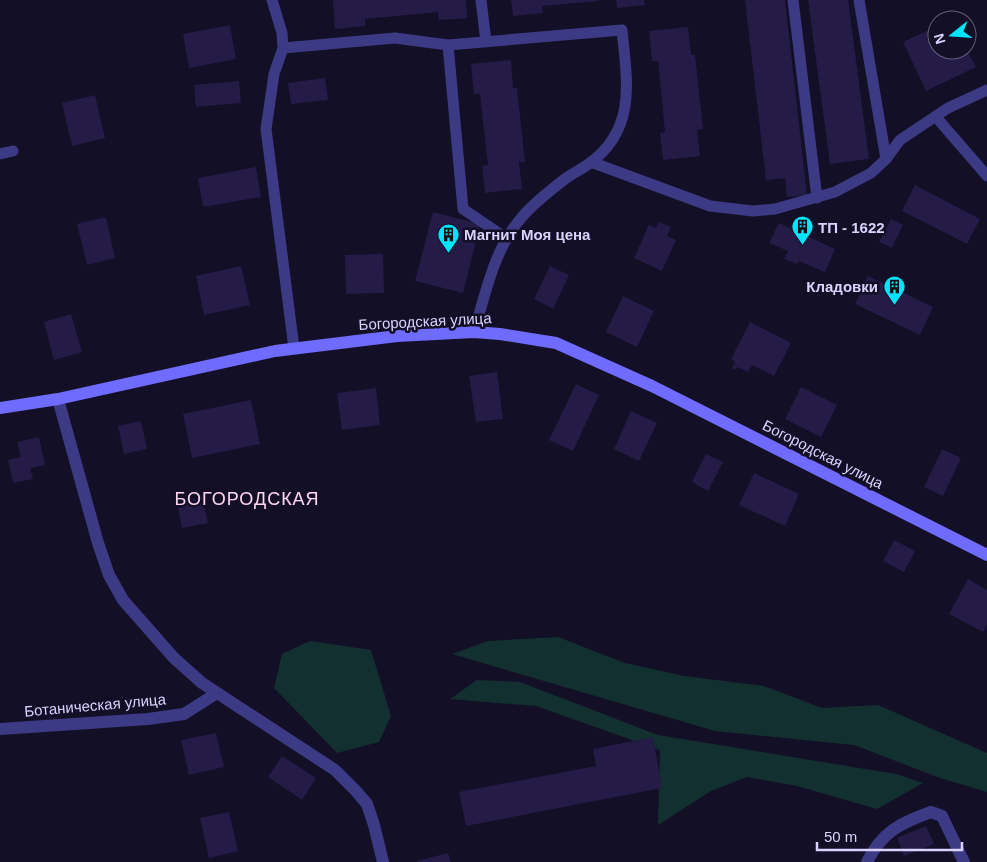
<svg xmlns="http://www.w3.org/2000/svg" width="987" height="862" font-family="Arial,sans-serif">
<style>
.green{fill:#12302f}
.building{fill:#241b47}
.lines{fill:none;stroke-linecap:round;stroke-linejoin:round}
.lane{stroke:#3d3a85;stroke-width:11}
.street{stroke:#3d3a85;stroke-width:12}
.secondary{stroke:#6f6bff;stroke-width:12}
.labels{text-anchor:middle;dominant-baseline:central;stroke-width:5;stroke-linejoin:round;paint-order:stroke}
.poi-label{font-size:15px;font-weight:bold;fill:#d9d4ff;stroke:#130f26;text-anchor:start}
.street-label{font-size:15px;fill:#d9d4ff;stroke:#130f26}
.quarter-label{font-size:18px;letter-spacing:1px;fill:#ffd6f0;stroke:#130f26}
</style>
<rect width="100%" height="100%" fill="#130f26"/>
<path class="green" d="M558,637L625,663L684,676L764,686L822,708L878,705L987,753V792L940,778L854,745L715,731L452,654L488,641Z
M310,641L371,650L391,716L379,742L337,753L274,688L282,654Z
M477,680L520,682L658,735L896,774L923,783L877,809L797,786L747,777L711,791L658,825L660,750L536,706L450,699Z"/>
<path class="building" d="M333,0H466L467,18L439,20L438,12L365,19V26L335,29Z
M511,0H598V1L542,6L543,13L513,16Z
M616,0H644L645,5L617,8Z
M745,0H785L807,195L787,197L785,178L766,180Z
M808,0H848L869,159L830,164Z
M230,25L236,59L189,68L183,34Z
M937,26V50H967L976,67L926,91L903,42Z
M688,27L691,55H695L703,129L697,130L700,156L663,160L660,133L665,132L658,61H652L649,31Z
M511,60L513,88H517L525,162H519L522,189L485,193L482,166L488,165L480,94H474L471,64Z
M325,78L328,100L291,104L288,83Z
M239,81L241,103L196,107L194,85Z
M95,95L105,138L72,146L62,103Z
M256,167L261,197L203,207L198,178Z
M915,185L980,219L967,244L902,211Z
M433,212L480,224L463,293L415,281Z
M106,217L115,258L87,265L77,224Z
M891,219L903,225L892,248L879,242Z
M659,222L671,227L667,236L676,240L662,271L634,258L649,225L656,228Z
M779,223L835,249L825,272L799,261L797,264L784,259L788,251L769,243Z
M383,254L384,293L346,294L345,255Z
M241,266L250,305L204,315L196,276Z
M550,266L569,275L553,309L534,299Z
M868,276L933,307L920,335L855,304Z
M623,296L654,311L637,347L606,332Z
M71,314L82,352L54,360L44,322Z
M750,322L791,343L774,376L752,365L748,372L737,367L735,370L732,368L735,362L731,359Z
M497,372L503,419L476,422L469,376Z
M576,384L599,395L573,451L549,440Z
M801,387L837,405L821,437L785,419Z
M376,388L380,425L342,430L337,393Z
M251,400L260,444L192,458L183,414Z
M631,411L657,423L639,461L614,449Z
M141,421L147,449L124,454L118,426Z
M39,437L45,465L30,468L33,479L13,483L8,460L21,457L17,442Z
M942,449L961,458L943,496L924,487Z
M706,454L723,462L708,491L692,482Z
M754,473L799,494L785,526L739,505Z
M202,497L208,523L182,528L177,503Z
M894,540L915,551L904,572L883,561Z
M968,579L987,590V624L983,632L949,614Z
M216,733L224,767L189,775L181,740Z
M653,737L662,788L466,826L459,792L596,766L593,749Z
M282,756L316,778L302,800L268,777Z
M229,812L238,851L209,858L200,818Z
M926,826L934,844L904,856L897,838Z
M448,853L451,862H417V861Z"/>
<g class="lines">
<path class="lane" d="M272,0L282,33L283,48L274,74L266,129L294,348
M481,0L486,42
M793,0L817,198
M859,0L886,159
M448,45L463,209L506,238
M283,48L395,38L448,45L622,30C627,81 637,128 590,163C582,169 573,173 565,179C552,189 532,205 522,217C494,249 486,292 474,332
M936,117L987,176
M0,154L13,151
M591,162L710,206L753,211L775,209L835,192L871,173L886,159L900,140L948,108L987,90"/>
<path class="street" d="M58,399L98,543L109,575L123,600L174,658L202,683L335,770L356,791L367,804L374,825L383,862
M0,729L148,719L184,714L217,693
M867,862C882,832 900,823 931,812L942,816L964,862"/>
<path class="secondary" d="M0,408L58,399L275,351L397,336L474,332L500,334L556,343L652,386L987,555"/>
</g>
<defs>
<symbol id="building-pin" viewBox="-11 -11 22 30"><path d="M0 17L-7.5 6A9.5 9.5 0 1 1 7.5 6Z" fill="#00e5ff" stroke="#130f26"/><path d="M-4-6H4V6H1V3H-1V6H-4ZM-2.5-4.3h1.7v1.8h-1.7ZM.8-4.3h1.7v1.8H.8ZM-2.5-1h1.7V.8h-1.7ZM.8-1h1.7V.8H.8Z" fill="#111"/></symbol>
</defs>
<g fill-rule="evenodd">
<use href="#building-pin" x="790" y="214" width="25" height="34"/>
<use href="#building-pin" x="436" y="222" width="25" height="34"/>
<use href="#building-pin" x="882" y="274" width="25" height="34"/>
</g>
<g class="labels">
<g class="poi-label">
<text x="818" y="227">ТП - 1622</text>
<text x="464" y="234">Магнит Моя цена</text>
<text x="878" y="286" text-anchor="end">Кладовки</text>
</g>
<g class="street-label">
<text transform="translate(425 321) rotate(-3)">Богородская улица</text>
<text transform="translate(823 454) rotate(27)">Богородская улица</text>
<text transform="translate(95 705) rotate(-5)">Ботаническая улица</text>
</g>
<g class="quarter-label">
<text x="247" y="499">БОГОРОДСКАЯ</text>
</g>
</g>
<g transform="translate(952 35) rotate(253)"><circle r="24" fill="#130f26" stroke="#625e7d"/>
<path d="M0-4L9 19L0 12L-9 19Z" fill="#00e5ff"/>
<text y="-8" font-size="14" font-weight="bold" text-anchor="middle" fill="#d9d4ff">N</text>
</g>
<path d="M817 842v8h145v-8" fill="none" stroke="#d9d4ff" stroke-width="2.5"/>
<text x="824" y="842" font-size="15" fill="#d9d4ff" stroke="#130f26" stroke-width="4" paint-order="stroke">50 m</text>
</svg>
